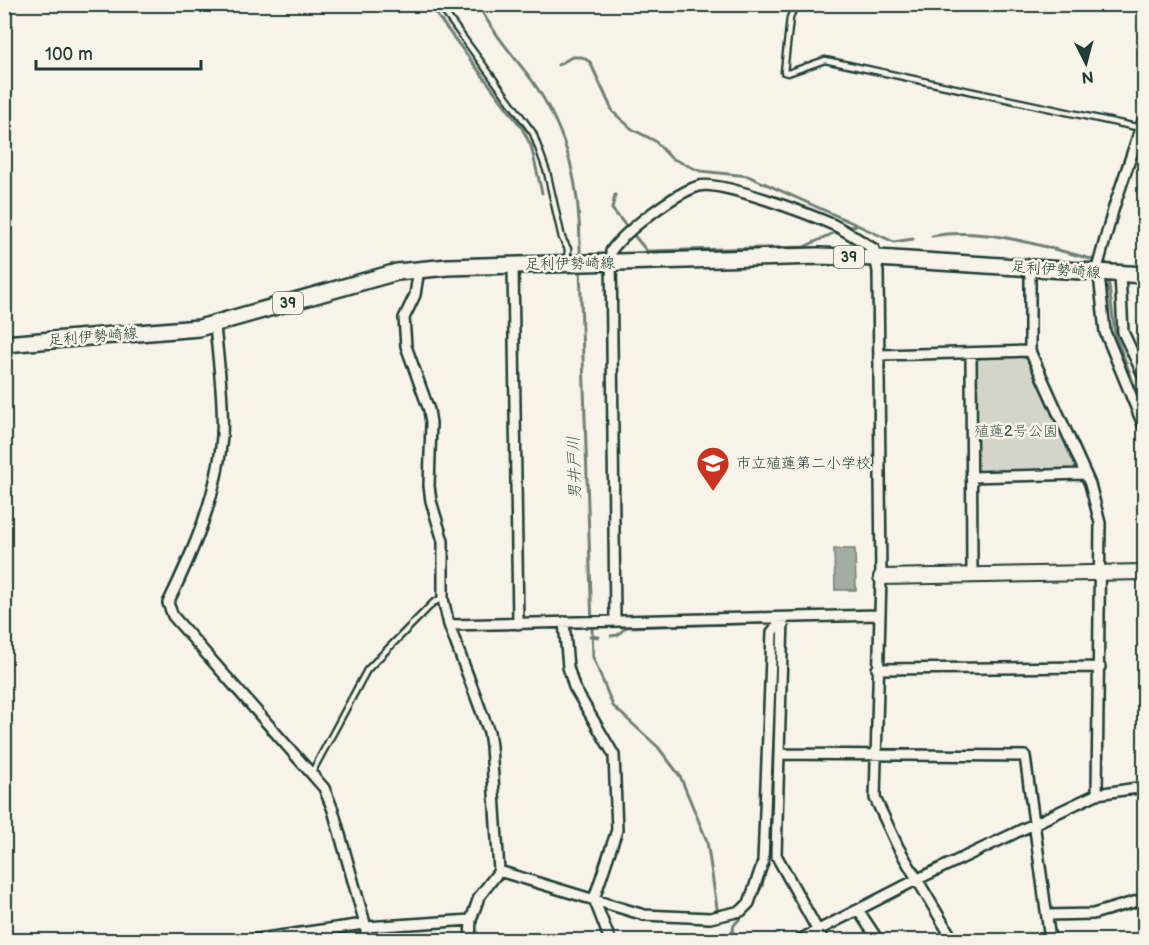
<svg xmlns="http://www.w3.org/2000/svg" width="1149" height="945" font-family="'Balsamiq Sans','Klee One',sans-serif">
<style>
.green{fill:#d3d5ca;stroke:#79897f;stroke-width:1.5}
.water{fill:#a4ada3;stroke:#6f8077;stroke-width:1.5}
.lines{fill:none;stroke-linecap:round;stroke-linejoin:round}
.stream{stroke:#6f8077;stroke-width:3}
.lane-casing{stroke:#1f3d34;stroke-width:9}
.street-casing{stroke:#1f3d34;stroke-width:14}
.secondary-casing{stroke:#1f3d34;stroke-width:18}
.primary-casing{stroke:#1f3d34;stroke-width:20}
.lane{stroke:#f7f3e8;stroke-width:4.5}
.street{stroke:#f7f3e8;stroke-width:9}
.secondary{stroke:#f7f3e8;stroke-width:14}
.primary{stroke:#f7f3e8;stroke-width:15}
.labels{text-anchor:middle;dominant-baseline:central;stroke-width:5;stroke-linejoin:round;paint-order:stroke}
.shield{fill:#f7f3e8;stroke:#60746a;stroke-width:1.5}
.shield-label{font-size:14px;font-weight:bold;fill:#1f3d34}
.street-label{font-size:15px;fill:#1f3d34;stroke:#f7f3e8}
.park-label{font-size:15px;fill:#435b52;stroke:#f7f3e8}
.poi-label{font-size:15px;fill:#1f3d34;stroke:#f7f3e8;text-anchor:start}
.water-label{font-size:16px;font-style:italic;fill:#405950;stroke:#f7f3e8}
</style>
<rect width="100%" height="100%" fill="#f7f3e8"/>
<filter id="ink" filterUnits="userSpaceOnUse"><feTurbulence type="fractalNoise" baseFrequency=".0167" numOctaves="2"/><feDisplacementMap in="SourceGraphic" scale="12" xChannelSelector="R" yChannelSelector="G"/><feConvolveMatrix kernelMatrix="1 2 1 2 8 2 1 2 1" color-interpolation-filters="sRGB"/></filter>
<g filter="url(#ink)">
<path class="green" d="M1021,357L1027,359L1075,465L1072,472L981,473L977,469L975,363L980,358Z"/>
<path class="water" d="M834,549H855L856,590H835Z"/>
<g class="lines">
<path class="stream" d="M478,4C492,32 513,55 531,79C570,134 581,191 580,257
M436,14L522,128L531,146L542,193
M558,65L572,57H582L590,62L613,112L632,129L655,141L671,158L700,171L748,176L857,225
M615,195L612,209L647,251L804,247L838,231
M847,228L857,225L894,242L913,239
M932,236C990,226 1050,249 1106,263L1107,268
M580,267L593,657L613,706L658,747L680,776L707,841L719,921
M1108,278L1115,334L1144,411
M590,636L599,637
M611,636L618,635L626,627L767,623
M769,816L777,635
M754,900L762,886L767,861
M731,940L734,925L745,913"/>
<defs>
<path id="lane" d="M426,4L440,6L533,133L547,172L562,238L568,249L567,262
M802,4L793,10L790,18L784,72L788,73L825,60L1141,128
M311,774L367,670L433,603L442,598"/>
<path id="street" d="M1144,118L1114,207L1098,265L1105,332L1144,427
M513,265L518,624
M419,269L415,295L404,318L406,346L429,410L431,423L429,486L431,501L443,541V599L449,625L489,732L491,746L499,871L479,897L471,920L470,940
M1030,269V351L1090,484L1100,523L1097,794
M1120,274L1123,332L1144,377
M215,325C218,361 224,399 222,436C218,494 193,552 168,603L173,616L324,788L333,810L366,927V940
M971,353L972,575
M879,355L1030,351
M971,477L1085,474
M783,618L776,855L823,940
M615,621L611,251C625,231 675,193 699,186C720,180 811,215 834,225C848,232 861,241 874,249L878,272L881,577L875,798L898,847L953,940
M564,622L568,667L574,687L614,755L617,830L594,899L610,940
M449,625L879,615
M877,669L1100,667
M780,754L1025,756L1050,940
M499,871L644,915L710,918L741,911L749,903L763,862L772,632L783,618
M858,910L878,940
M1047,915L1093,914L1144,899
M366,927L471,920
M251,940L364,924
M799,940L918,879L1097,794L1144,787"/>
<path id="secondary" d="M881,577L1144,572"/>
<path id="primary" d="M4,344L199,328L397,272L448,267L818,256L877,258L1144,275"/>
</defs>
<use href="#lane" class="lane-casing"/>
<use href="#street" class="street-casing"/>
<use href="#secondary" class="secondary-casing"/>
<use href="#primary" class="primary-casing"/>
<use href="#lane" class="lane"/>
<use href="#street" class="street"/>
<use href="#secondary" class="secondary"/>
<use href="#primary" class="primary"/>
</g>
</g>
<defs>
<symbol id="school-pin" viewBox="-11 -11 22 30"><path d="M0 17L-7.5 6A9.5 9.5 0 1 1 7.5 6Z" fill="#c8321e" stroke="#f7f3e8"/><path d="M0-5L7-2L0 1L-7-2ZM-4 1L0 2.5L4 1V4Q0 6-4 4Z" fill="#fff"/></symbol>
</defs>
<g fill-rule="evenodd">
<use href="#school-pin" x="694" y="444" width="38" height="52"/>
</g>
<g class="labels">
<g class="shield">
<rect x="834" y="246" width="30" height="22" rx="4.5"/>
<rect x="273" y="292" width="30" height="22" rx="4.5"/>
</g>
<g class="shield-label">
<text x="849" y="257">39</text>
<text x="288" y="303">39</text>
</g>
<g class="street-label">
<text transform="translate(570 264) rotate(-1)">足利伊勢崎線</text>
<text transform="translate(1056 270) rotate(4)">足利伊勢崎線</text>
<text transform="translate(93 337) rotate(-5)">足利伊勢崎線</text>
</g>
<g class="park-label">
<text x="1016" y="431">殖蓮2号公園</text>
</g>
<g class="poi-label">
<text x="736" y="463">市立殖蓮第二小学校</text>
</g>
<g class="water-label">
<text transform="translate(575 468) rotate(-92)">男井戸川</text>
</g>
</g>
<rect width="1149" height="945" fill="none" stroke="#f7f3e8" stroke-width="24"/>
<rect x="12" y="12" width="1125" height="921" fill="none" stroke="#1f3d34" stroke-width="2" filter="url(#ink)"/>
<g transform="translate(1086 63) rotate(174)" stroke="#f7f3e8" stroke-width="4.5" paint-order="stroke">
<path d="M0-4.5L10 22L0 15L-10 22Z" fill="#1f3d34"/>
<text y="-9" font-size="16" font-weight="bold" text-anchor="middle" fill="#1f3d34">N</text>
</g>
<path d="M36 60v9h165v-9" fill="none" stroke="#1f3d34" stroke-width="3"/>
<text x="45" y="60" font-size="18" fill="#1f3d34" stroke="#f7f3e8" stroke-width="4.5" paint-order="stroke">100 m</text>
</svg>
